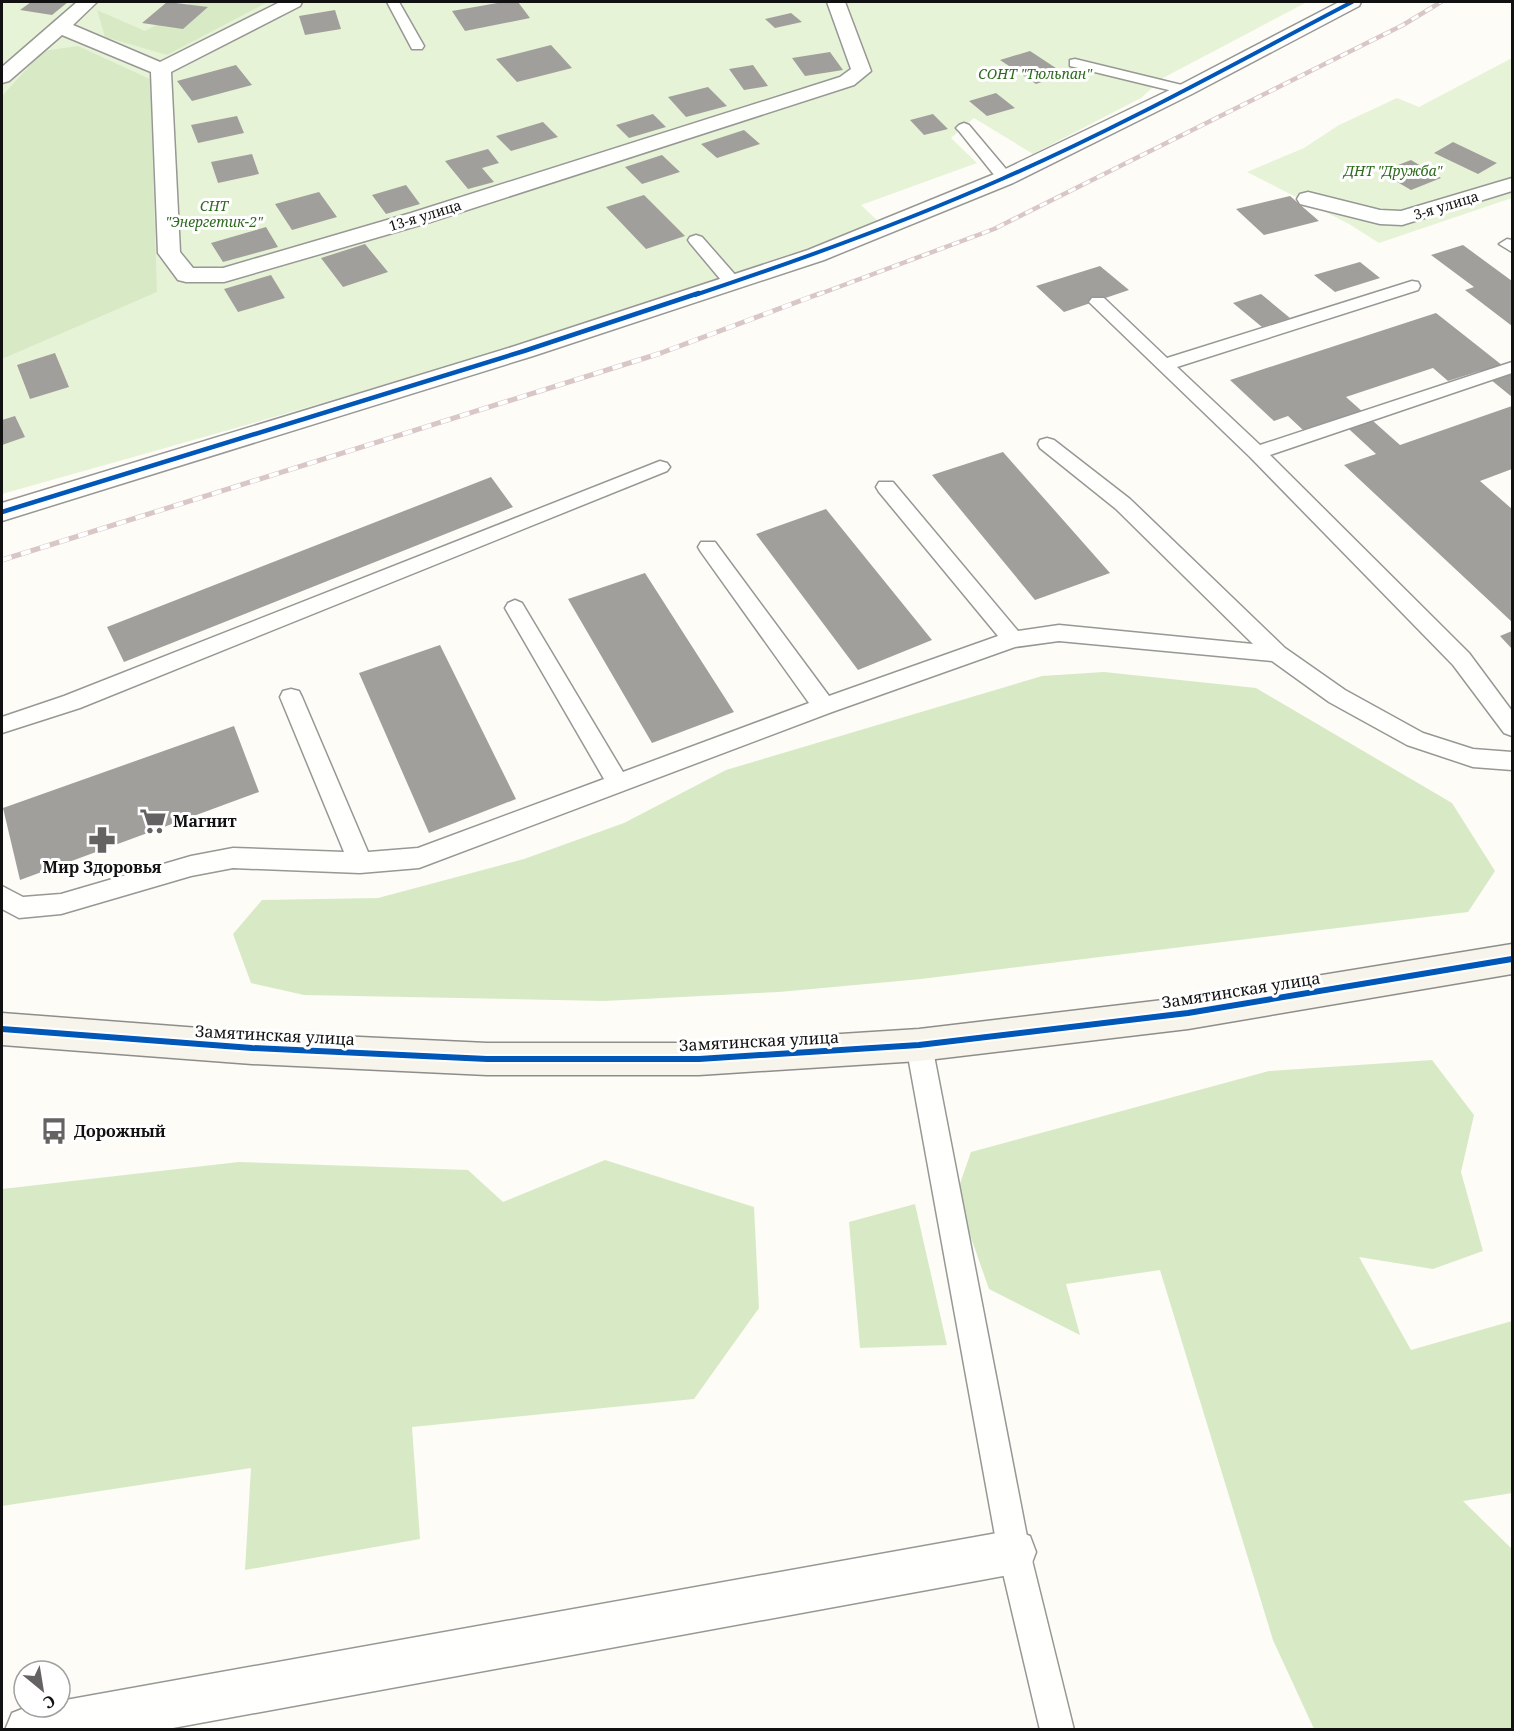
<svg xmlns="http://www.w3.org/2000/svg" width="1514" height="1731" font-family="'Noto Serif',serif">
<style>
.green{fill:#e7f3d7}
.forest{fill:#d8eac5}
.building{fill:#a19f9c}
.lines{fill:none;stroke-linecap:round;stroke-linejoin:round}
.lane-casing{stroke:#979795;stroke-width:3}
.street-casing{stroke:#979795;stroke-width:3}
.secondary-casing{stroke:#8e8d8b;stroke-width:3}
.lane{fill:#fffffe;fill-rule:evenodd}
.street{fill:#fffffe;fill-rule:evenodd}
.secondary{fill:#f6f4eb;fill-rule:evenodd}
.rail-far1-casing{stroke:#d9c6c7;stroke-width:4.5}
.rail-casing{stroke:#d9c6c7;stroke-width:5}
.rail-far1{stroke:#fff;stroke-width:3;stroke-dasharray:8;stroke-linecap:butt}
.rail{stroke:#fff;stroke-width:4;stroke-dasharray:10;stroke-linecap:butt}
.cycleway-far2-casing{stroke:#fff;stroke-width:6}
.cycleway-far1-casing{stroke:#fff;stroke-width:8}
.cycleway-casing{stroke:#fff;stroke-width:10}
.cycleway-far2{stroke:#0057b8;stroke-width:4}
.cycleway-far1{stroke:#0057b8;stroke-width:4.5}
.cycleway{stroke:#0057b8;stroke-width:6}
.labels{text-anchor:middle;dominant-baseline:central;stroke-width:6;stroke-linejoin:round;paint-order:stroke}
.far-park-label{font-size:14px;font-style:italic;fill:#2f6b1f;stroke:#fff}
.far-street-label{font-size:14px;fill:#111;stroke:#fff}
.poi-label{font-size:16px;font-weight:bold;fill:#111;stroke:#fff;text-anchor:start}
.street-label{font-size:16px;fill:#111;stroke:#fff}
</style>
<rect width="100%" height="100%" fill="#fdfcf7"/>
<path class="green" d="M2,2H1307L1163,78L1141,98L1033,154L974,118L951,138L977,163L861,205L880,223C592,330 296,411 2,494Z
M1512,58V198L1379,243L1349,224L1247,172L1304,148L1339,125L1397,98L1419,107Z"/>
<path class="forest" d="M191,2H268L167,55L105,37L97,10L145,31L179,13Z
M78,46L150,79L157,292L2,359V96L43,51Z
M1104,672L1256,688L1452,803L1495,871L1468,912L921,979L779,992L604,1001L304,995L251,983L233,934L262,900L378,898L524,859L624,823L726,770L1042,676Z
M1432,1060L1474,1115L1461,1172L1483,1251L1433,1269L1359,1257L1411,1350L1512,1321V1493L1463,1501L1512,1549V1729H1314L1273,1640L1160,1270L1066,1284L1080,1335L989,1289L956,1195L971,1152L1269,1071Z
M605,1160L754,1207L759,1308L694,1399L412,1427L420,1539L245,1570L251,1468L2,1506V1189L239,1162L468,1170L503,1202Z
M915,1204L947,1345L860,1348L849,1222Z"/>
<path class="building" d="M31,2H68L52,15L20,10Z
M167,2H168L208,7L183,29L142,23Z
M503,2H518L530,18L465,31L452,11Z
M335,10L341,29L305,35L299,16Z
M791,13L802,22L775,28L765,19Z
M551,45L572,68L517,82L496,59Z
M1030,51L1065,74L1036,84L1000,60Z
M830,52L843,70L805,76L792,58Z
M236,65L252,85L192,101L177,81Z
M753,65L768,86L744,90L729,69Z
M708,87L727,106L686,117L668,97Z
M996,93L1015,108L987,116L969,101Z
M653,114L666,127L629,138L616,125Z
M933,114L948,129L924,135L910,120Z
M237,116L244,133L198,143L191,125Z
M543,122L558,137L511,151L496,136Z
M744,130L760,144L717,158L701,144Z
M1453,142L1497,163L1478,174L1434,153Z
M488,149L499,163L482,168L494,182L468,189L445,161Z
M252,154L259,174L218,183L211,162Z
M662,155L680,172L642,184L625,167Z
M1411,160L1441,178L1411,190L1380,172Z
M406,185L420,204L386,214L372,195Z
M319,192L337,217L292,230L275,204Z
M644,195L685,236L646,249L606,207Z
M1290,196L1319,221L1264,235L1236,209Z
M266,227L278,247L223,262L211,243Z
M365,244L388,272L343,287L321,258Z
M1463,245L1512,281V326L1465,290L1474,287L1431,255Z
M1360,262L1380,278L1335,292L1314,275Z
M1100,266L1129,290L1064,312L1036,286Z
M271,275L285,298L238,312L224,289Z
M1261,294L1290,318L1262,327L1233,303Z
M1436,313L1512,373V397L1480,371L1448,381L1433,368L1346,397L1400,445L1512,406V469L1480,481L1512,509V622L1344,465L1376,454L1338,419L1303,430L1288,416L1274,421L1230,380Z
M55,353L69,387L30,399L17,365Z
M15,416L25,437L2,445V420Z
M1003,452L1110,573L1035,600L932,475Z
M491,477L513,507L124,662L107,627Z
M826,509L932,640L858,670L756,534Z
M645,573L734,712L652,743L568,599Z
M1512,631V649L1500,636Z
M440,645L516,799L429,833L359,673Z
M234,726L259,792L20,880L3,808Z"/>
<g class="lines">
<defs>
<path id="lane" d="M387,2H399L424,46L422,49H412Z
M1075,59L1190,87L1192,90L1185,94L1070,66V60Z
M964,123L969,125L1011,175L1013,178L1011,181H999L959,131L956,128L959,125Z
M696,235L702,237L738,278L740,282L738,286H726L690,243L688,240L690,237Z
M1507,239L1512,240V252L1499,244Z
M1412,281L1418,282L1420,286L1418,290L1177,367L1260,445L1512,362V373L1270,455L1469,653L1512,711V736L1504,733L1453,665L1250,457L1089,302L1092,298H1104L1167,358Z
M1047,438L1054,440L1130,499L1285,648L1345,690L1423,733L1473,749L1512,752V770L1473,767L1407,745L1329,702L1272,661L1059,641L1015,647L832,712L419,868L360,873L233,868L191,876L61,914L19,918L2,909V886L23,897L61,894L191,856L233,848L344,852L280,697L283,691L291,689L299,691L302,697L368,852L418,848L604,779L505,608L508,603L515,600L522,603L623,772L809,703L701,552L698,547L701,542H715L829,696L998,636L879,492L876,487L879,482H893L1018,631L1059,625L1253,644L1116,509L1040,448L1038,444L1040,440Z
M660,461L667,463L670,467L667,471L80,708L2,733V717L64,696Z
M919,1033L928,1037L932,1045L1030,1552L1074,1730H1040L998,1552L906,1045L910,1037Z"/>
<path id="street" d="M77,2H97L73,25L160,62L280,2H302L300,6L171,72L180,252L193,268H223L411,213L840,77L851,69L827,2H845L871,71L854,85L427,223L224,282H186L178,280L158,253L151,72L62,35L9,81L2,83V67Z
M1339,2H1361L1359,6L1192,94L1013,183L824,260L533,356L2,521V503L515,346L808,250L997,173L1178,86Z
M1512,178V191L1402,225L1380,224L1300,204L1297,199L1300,194L1308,192L1380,210L1401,211Z
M1014,1530L1030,1536L1036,1552L1030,1568L1014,1574L162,1730H5L12,1713L27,1707H60V1701Z"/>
<path id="secondary" d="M1512,944V974L1188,1029L919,1061L699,1075H487L252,1064L2,1045V1013L252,1032L487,1043H699L919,1029L1188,997Z"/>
</defs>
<use href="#lane" class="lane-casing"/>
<use href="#street" class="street-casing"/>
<use href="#secondary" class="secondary-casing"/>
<use href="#lane" class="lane"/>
<use href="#street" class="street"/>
<use href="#secondary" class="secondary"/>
<defs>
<path id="rail-far1" d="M817,295L994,229L1403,25L1441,2"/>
<path id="rail" d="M2,560L661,353L821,293"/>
</defs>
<use href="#rail-far1" class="rail-far1-casing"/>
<use href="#rail" class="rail-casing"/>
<use href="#rail-far1" class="rail-far1"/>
<use href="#rail" class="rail"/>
<defs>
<path id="cycleway-far2" d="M695,295C800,260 903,223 1004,178C1123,126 1237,62 1352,2"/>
<path id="cycleway-far1" d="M2,512L524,351L699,293"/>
<path id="cycleway" d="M2,1029L252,1048L487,1059H699L919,1045L1188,1013L1512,959"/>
</defs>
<use href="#cycleway-far2" class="cycleway-far2-casing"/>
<use href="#cycleway-far1" class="cycleway-far1-casing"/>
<use href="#cycleway" class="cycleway-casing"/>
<use href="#cycleway-far2" class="cycleway-far2"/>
<use href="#cycleway-far1" class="cycleway-far1"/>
<use href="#cycleway" class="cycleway"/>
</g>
<defs>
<symbol id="supermarket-bare" viewBox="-9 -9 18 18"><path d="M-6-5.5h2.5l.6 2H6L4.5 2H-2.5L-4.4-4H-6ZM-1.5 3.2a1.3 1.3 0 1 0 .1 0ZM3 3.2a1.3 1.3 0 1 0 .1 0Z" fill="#646362" stroke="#fff" stroke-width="2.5" paint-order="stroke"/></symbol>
<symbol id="pharmacy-bare" viewBox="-9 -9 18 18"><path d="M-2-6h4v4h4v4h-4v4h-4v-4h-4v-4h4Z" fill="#646362" stroke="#fff" stroke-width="2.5" paint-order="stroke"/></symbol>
<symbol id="bus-bare" viewBox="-9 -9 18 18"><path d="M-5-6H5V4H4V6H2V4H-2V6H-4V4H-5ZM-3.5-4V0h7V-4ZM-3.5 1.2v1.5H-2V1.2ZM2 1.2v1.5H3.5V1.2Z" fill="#646362" stroke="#fff" stroke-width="2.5" paint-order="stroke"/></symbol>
</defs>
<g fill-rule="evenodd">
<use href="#supermarket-bare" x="134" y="802" width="38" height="38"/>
<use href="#pharmacy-bare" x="83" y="821" width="38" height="38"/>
<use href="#bus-bare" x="35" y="1112" width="38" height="38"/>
</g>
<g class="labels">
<g class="far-park-label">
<text x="1035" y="73">СОНТ "Тюльпан"</text>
<text x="1393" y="170">ДНТ "Дружба"</text>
<text x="214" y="205">СHТ<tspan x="214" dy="16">"Энергетик-2"</tspan></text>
</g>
<g class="far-street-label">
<text transform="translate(1446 205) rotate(-17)">3-я улица</text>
<text transform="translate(425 215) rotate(-17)">13-я улица</text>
</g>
<g class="poi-label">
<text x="173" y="821">Магнит</text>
<text x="102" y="867" text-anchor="middle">Мир Здоровья</text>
<text x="74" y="1131">Дорожный</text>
</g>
<g class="street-label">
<text transform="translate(1241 990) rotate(-9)">Замятинская улица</text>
<text transform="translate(275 1035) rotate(3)">Замятинская улица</text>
<text transform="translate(759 1041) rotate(-3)">Замятинская улица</text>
</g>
</g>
<rect width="1514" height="1731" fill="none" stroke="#111111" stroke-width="6"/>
<g transform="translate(42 1689) rotate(150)"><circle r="28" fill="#ffffff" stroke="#a0a0a0" stroke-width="1.5"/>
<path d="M0-4.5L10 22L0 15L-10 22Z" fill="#646362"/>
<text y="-9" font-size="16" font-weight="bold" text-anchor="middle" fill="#111111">С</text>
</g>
</svg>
